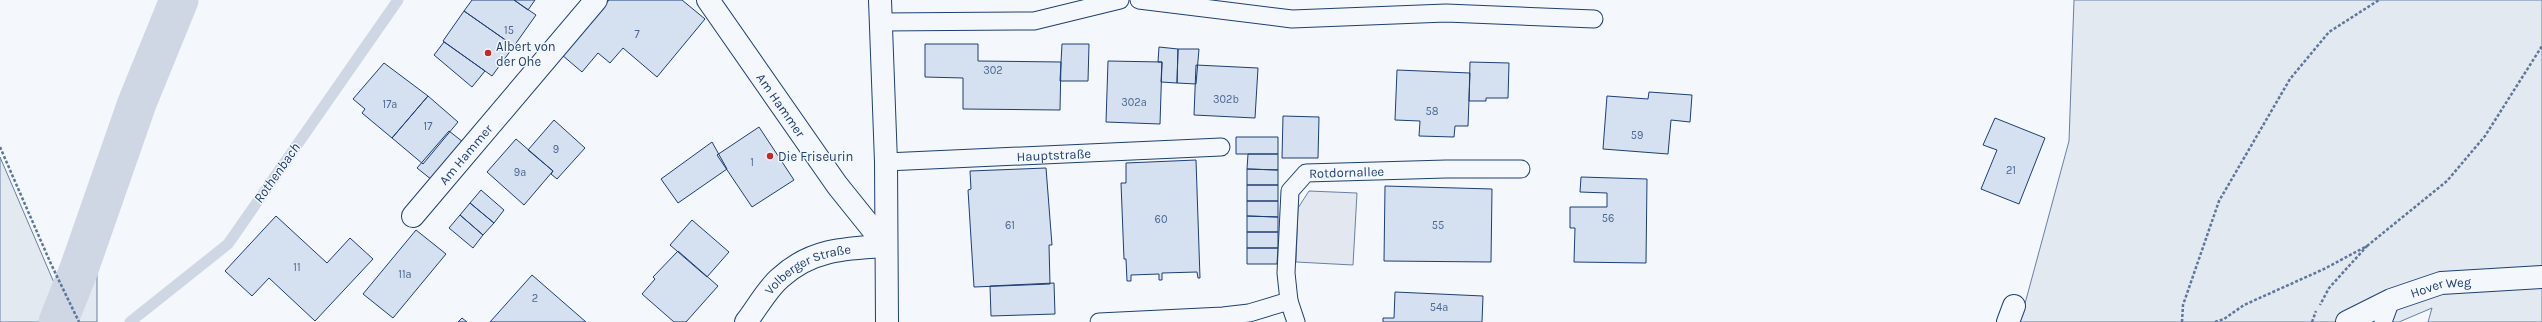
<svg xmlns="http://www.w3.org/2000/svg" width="2542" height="322" font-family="Karla,sans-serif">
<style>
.green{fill:#e3e9f0;stroke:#687fa3}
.parking{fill:#e3e8f0;stroke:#687fa3}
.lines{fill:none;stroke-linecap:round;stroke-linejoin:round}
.stream{stroke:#cfd7e4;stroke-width:11}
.canal{stroke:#cfd7e4;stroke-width:39}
.building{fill:#d5e0f0;stroke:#1d3f73}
.service-casing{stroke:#1d3f73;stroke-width:19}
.minor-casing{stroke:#1d3f73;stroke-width:24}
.secondary-casing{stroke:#1d3f73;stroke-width:24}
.path{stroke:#5e769c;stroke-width:2.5;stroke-dasharray:3 2;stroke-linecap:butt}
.service{stroke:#f4f7fb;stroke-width:17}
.minor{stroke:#f4f7fb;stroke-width:22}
.secondary{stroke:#f4f7fb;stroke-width:22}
.poi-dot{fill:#c62828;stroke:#f4f7fb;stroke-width:1.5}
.labels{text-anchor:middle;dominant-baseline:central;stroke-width:3;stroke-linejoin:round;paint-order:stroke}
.number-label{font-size:11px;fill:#4b6792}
.poi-label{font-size:13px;fill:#1d3f73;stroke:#f4f7fb;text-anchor:start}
.street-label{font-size:13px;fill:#1d3f73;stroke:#f4f7fb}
.water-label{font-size:14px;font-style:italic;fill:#1d3f73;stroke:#f4f7fb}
</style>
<rect width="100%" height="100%" fill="#f4f7fb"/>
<path class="green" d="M2074,0H2542V322H2428L2432,308L2399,322H2020L2069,141Z
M0,157L58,292L67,251L97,262V322H0Z"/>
<path class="parking" d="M1309,191L1357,193L1353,265L1296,262L1298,208Z"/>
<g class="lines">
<path class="stream" d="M130,322L228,244L398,0"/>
<path class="canal" d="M58,322L79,269L137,103L179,0"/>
</g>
<path class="building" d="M472,0H514L536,15L514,46L464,11Z
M514,0H535L528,10Z
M609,0H682L705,19L657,77L623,48L610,63L598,53L582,72L562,55Z
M464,11L514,46L492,76L443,41Z
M444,42L485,71L472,87L434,55Z
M925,44H978V61L1061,62L1060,110L963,109V78L925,77Z
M1062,44H1089L1088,81H1060Z
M1159,47L1178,49L1177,83L1161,82L1162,62H1158Z
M1178,49H1199L1196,84L1177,83Z
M1108,61L1162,62L1160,124L1106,122Z
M1470,62L1509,63L1508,98H1486V101H1469Z
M384,63L428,96L392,138L362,113L365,109L353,99Z
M1196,65L1258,68L1255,118L1194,115Z
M1397,70L1470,73L1468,126H1455L1454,137L1419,136L1420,121L1395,120Z
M1649,92L1692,95L1690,122L1671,120L1668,154L1603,149L1607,96L1648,99Z
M428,96L458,122L423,164L392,138Z
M1283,116L1319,117L1318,158H1282Z
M1995,118L2045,138L2019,204L1981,189L1997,150L1983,145Z
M554,120L585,148L557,179L551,174L553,171L528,150Z
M759,127L794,180L752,207L717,155Z
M449,131L463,142L432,180L417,168Z
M1236,137H1278V154H1236Z
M516,139L553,171L524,205L487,172Z
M712,142L727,169L678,203L661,179Z
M1248,154H1278V170L1247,169Z
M1196,160L1200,278H1198L1197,272L1162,273V280H1159V274L1131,275V281H1127L1126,259H1124L1121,183H1126V163Z
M1046,168L1052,245H1049L1050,284L974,287L968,190L971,189L970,171Z
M1247,169L1278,170V185H1247Z
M1581,177L1647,179L1646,263L1574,262L1575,228H1570V207H1607V193L1580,192Z
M1247,185H1278V201H1247Z
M1385,186L1492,189L1491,262L1384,261Z
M481,190L504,210L494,223L470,203Z
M1247,201H1278V217L1247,216Z
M470,203L494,223L483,235L460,215Z
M460,215L483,235L473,248L449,228Z
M276,216L327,263L350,238L373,259L315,321L269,278L252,296L225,271Z
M1247,216L1278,217V232H1247Z
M692,220L729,252L707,277L670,245Z
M416,230L446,254L393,318L363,294Z
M1247,232H1278V248H1247Z
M1247,248H1278L1277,264H1247Z
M678,251L718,286L686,322H674L642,294L655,279L653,277Z
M532,275L586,322H490Z
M1054,283L1055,314L991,316L990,286Z
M1395,292L1483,296L1482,322H1383V318H1394Z
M462,318L467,322H458Z"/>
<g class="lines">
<defs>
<g id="service">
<path d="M1139,0L1292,19L1446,13L1594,19"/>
<path d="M881,22L1034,21L1120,0"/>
<path id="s1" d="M886,162L1221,147"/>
<path d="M1289,301L1296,322"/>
<path id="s2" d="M1099,322L1223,316L1249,313L1289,301L1286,273L1290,191L1306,173L1446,169H1521"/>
<path d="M2383,322L2391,300"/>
</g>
<g id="minor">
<path id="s3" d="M708,0L837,185L886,246"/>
<path id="s4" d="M413,216L596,0"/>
<path id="s5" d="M746,322C757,308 767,289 780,278C811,249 847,248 886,246"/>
<path d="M2008,322L2014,306"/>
<path id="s6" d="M2347,322L2391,300L2441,283L2542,277"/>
</g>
<path id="secondary" d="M880,0L886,162L887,322"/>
</defs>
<use href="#service" class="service-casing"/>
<use href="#minor" class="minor-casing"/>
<use href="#secondary" class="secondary-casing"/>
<path class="path" d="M0,147L51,264L79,322
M2367,246L2447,181L2485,136L2542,46
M2182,322L2183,305L2219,201L2290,79L2329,32L2379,0
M2215,322L2224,319L2244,305L2324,269L2367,246L2329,288L2320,305
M2312,322L2316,311"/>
<use href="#service" class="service"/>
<use href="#minor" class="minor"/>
<use href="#secondary" class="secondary"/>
</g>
<g class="poi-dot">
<circle cx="488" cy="53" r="4"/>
<circle cx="770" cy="156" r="4"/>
</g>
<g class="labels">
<g class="number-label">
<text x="509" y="30">15</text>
<text x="637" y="34">7</text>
<text x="993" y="70">302</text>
<text x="1226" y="99">302b</text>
<text x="1134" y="102">302a</text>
<text x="390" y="104">17a</text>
<text x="1432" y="111">58</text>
<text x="428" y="126">17</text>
<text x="1637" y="135">59</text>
<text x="556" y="149">9</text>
<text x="752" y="162">1</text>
<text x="2011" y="170">21</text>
<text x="520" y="172">9a</text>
<text x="1608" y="218">56</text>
<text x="1161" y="219">60</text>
<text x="1010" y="225">61</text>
<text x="1438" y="225">55</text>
<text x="297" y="267">11</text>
<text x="405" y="274">11a</text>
<text x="535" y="298">2</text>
<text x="1439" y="307">54a</text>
</g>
<g class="poi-label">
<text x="496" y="46">Albert von<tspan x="496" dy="15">der Ohe</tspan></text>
<text x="778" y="156">Die Friseurin</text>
</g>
<g class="street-label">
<text stroke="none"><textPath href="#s3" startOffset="128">Am Hammer</textPath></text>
<text stroke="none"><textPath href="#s4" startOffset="81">Am Hammer</textPath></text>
<text stroke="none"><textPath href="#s1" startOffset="168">Hauptstraße</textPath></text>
<text stroke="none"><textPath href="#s2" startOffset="367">Rotdornallee</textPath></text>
<text stroke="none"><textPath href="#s5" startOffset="85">Volberger Straße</textPath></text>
<text stroke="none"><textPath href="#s6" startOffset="101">Hover Weg</textPath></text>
</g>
<g class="water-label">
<text transform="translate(277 173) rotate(-55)">Rothenbach</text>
</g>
</g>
</svg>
